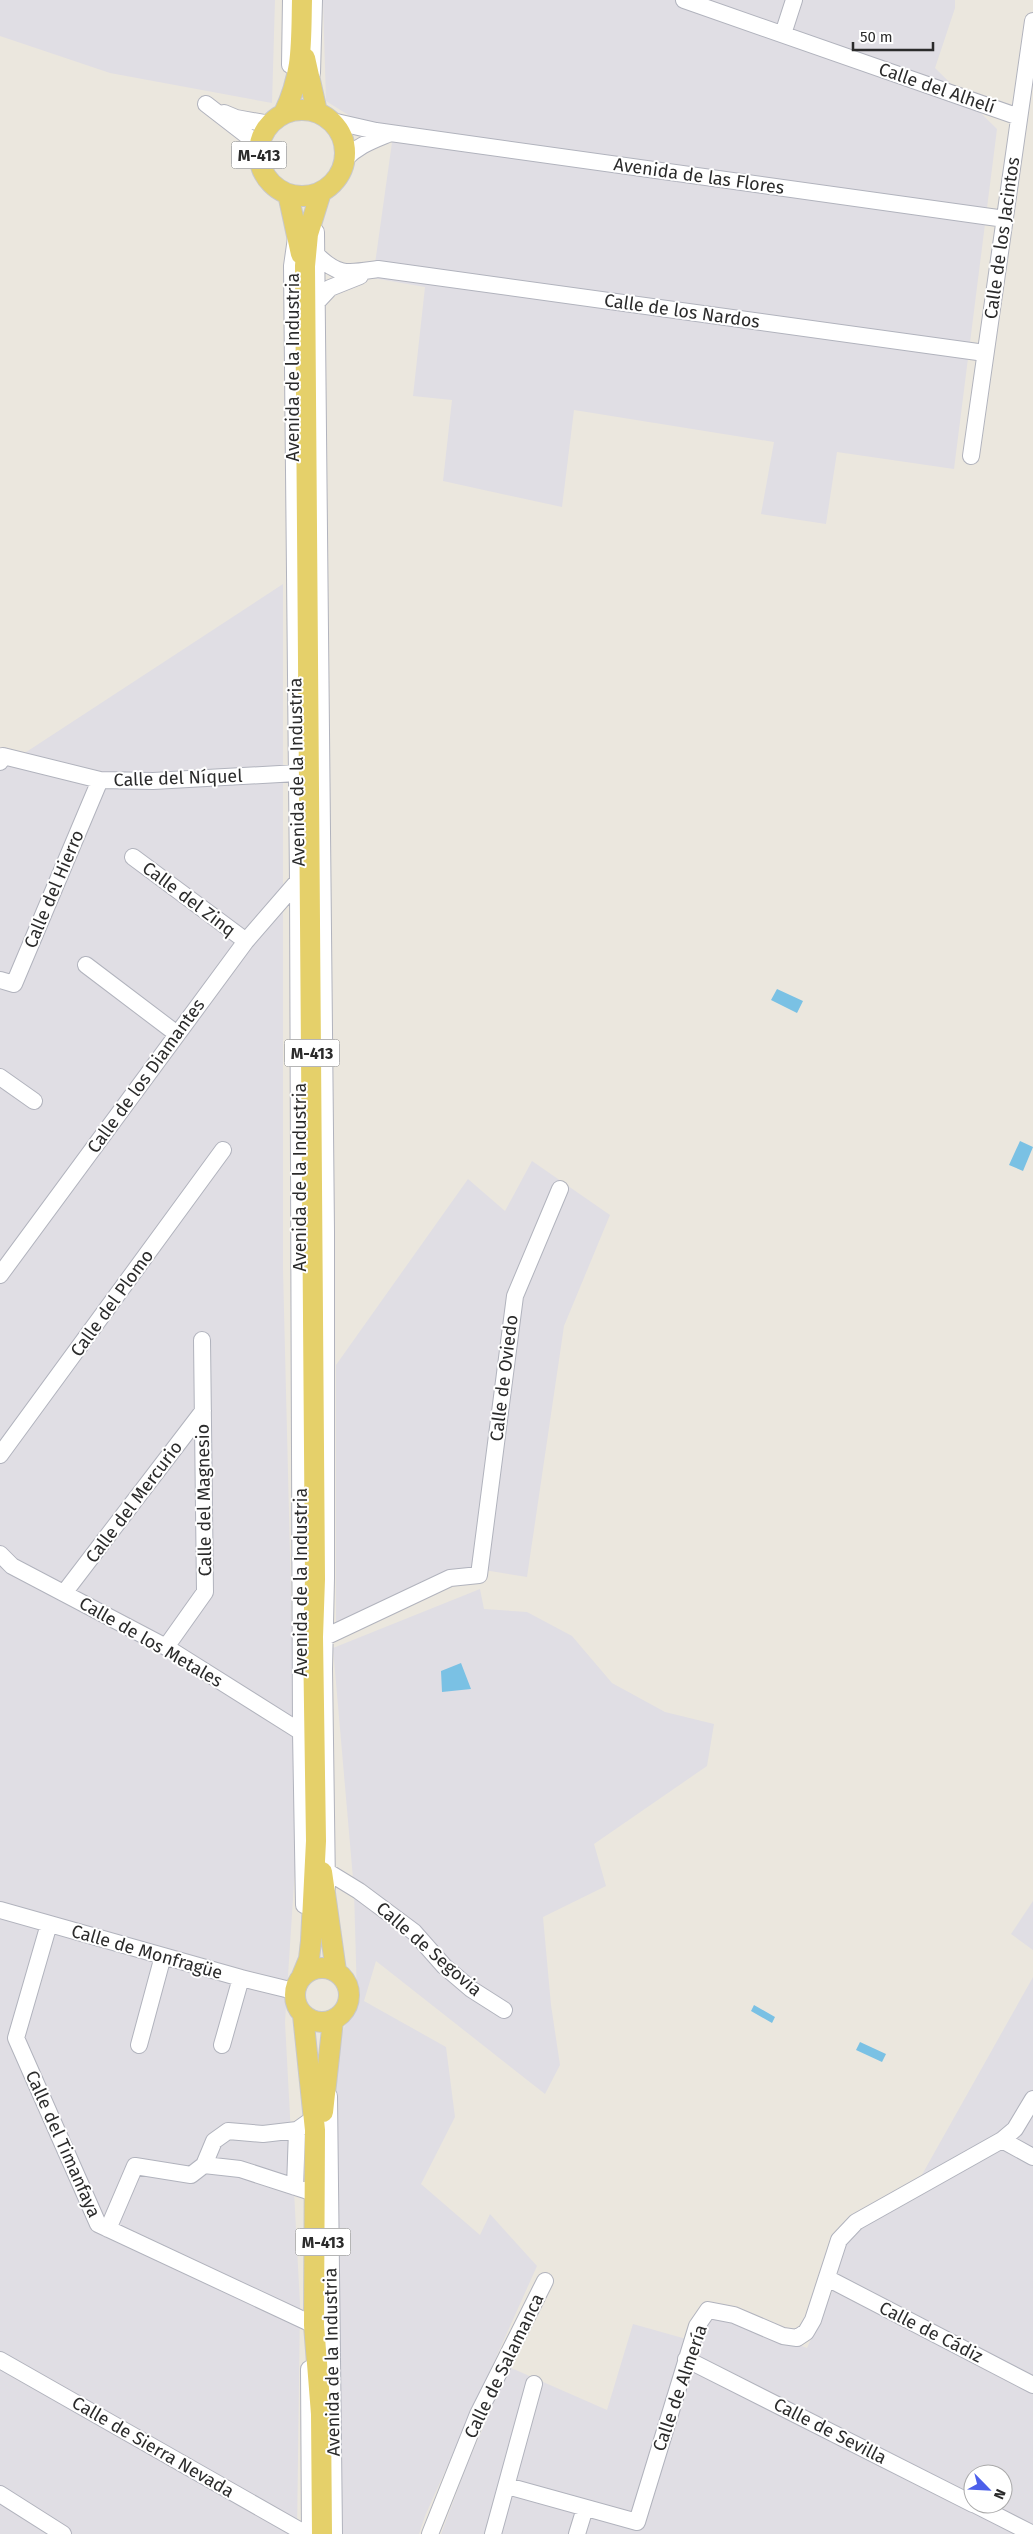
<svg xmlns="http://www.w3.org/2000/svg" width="1033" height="2534" font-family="'Fira Sans',sans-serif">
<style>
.industrial{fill:#e0dee4;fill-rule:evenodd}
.water{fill:#7ac1e4}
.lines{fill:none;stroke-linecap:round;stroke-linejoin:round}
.minor-casing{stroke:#b1b3bd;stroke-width:18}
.major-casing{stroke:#c8c8c8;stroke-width:22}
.minor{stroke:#fff;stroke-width:16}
.major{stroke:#e5d06a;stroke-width:20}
.labels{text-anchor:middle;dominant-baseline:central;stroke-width:4;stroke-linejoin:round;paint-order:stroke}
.shield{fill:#fff;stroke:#6b6b6b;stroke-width:1}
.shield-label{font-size:16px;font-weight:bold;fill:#2b2b2b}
.street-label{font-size:18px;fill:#2b2b2b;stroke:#fff}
</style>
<rect width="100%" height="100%" fill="#ebe7de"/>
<path class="industrial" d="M0,0H275L272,103L110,73L0,36Z
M323,0H955V8L935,68L997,129L954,469L837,452L826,524L761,514L774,442L574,410L562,507L443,481L452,400L413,396L425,287L373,278L394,128L366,126L326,101Z
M283,584V1270L297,1837L285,2022L300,2304L297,2534H0V759L14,760Z
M532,1161L610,1215L564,1326L527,1577L484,1570L336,1629V1365L468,1179L505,1211Z
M480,1589L484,1609L527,1612L572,1636L612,1683L665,1712L714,1724L707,1766L594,1844L606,1886L543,1917L551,2005L560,2065L545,2094L376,1961L364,2001L446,2047L455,2117L421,2184L480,2235L490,2214L537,2266L425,2516L419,2534H337L335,2125L339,2040L357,1998L354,1890L333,1648Z
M1033,1901V1950L1011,1934Z
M1033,1977V2534H441L467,2465L509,2367L607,2410L633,2324L697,2342L713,2313L807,2348L833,2290L835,2260L859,2224L910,2196ZM973,2474H1003V2504H973Z"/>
<path class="water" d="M777,989L803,1001L797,1013L771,1000Z
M1020,1141L1033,1147L1023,1171L1009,1165Z
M461,1663L471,1689L442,1692L441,1671Z
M754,2005L775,2017L772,2023L751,2011Z
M860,2042L886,2054L882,2062L856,2050Z"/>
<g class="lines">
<defs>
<path id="minor" d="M684,0L1019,117
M783,34L794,0
M290,65L291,0
M312,73L314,0
M206,104L250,138L259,155
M224,113L236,118L270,124
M332,121L376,131L1005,219
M344,160C357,146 371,141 388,134
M316,232L326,1232V1578L324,1669L327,1887
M296,238L292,266L298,881L301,1732L304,1905
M316,254C338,277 349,273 378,269L985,353
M316,303L330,288L360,276
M971,456L1033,21
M0,762L3,756L100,780L153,781L297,773
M133,857L246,941
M86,965L177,1034
M0,980L14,984L100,780
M0,1077L34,1101
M0,1275L246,941L298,881
M0,1455L223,1150
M0,1554L12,1566L166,1647L301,1732
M64,1593L203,1411
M325,1637L450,1578L479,1575L515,1296L560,1189
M166,1647L205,1592L202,1340
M328,1872L359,1891L414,1932L444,1966L471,1989L504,2010
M0,1910L241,1978L294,1991
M49,1924L16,2038L98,2224L314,2325L313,2334
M139,2045L163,1956
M222,2045L241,1978
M329,2096L334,2534
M1002,2140L1033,2157
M204,2165L214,2141L228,2131L263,2134L297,2130L314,2118
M295,2187L297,2130
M108,2229L135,2166L191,2175L204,2165L240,2169L314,2193
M829,2279L1033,2385
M686,2359L973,2504
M0,2360L306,2534
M309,2369L310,2534
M507,2486L637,2522L697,2326L708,2310L734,2315L783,2336L797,2338L806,2332L813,2320L839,2240L856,2222L1002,2140L1015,2129L1033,2099
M0,2494L63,2534
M974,2504L1033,2534
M430,2534L478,2414L545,2281
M493,2534L534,2384
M577,2534L585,2508"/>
<path id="major" d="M305,58L317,112
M259 153a43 43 0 1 1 86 0a43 43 0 1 1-86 0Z
M284,113C303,74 301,43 302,0
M288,194L301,254
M322,1872L336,1971
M295 1995a27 27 0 1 1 54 0a27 27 0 1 1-54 0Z
M302,1976L309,1959L311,1941L316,1841L313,1637L315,1579L305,266L308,234L321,192
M303,2015L315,2130L314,2325L321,2414L322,2534
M323,2112L333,2020"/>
</defs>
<use href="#minor" class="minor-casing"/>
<use href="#major" class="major-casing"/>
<use href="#minor" class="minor"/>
<use href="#major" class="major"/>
</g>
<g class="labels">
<g class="shield">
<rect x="231.5" y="141.5" width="55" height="27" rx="4"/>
<rect x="284.5" y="1039.5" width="55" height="27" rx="4"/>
<rect x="295.5" y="2228.5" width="55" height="27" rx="4"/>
</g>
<g class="shield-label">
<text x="259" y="155">M-413</text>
<text x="312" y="1053">M-413</text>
<text x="323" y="2242">M-413</text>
</g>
<g class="street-label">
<text transform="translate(937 88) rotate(19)">Calle del Alhelí</text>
<text transform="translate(699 176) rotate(8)">Avenida de las Flores</text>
<text transform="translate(1002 238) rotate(-82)">Calle de los Jacintos</text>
<text transform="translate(682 311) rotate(8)">Calle de los Nardos</text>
<text transform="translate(293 367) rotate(-90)">Avenida de la Industria</text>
<text transform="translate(297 772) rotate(-91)">Avenida de la Industria</text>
<text transform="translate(178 778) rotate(-2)">Calle del Níquel</text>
<text transform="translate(54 889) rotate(-67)">Calle del Hierro</text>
<text transform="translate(189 899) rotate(37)">Calle del Zinq</text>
<text transform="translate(146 1076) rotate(-54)">Calle de los Diamantes</text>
<text transform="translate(300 1177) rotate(-90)">Avenida de la Industria</text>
<text transform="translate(112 1303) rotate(-54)">Calle del Plomo</text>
<text transform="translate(504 1378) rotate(-83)">Calle de Oviedo</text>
<text transform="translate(204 1500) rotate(-91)">Calle del Magnesio</text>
<text transform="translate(134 1502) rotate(-53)">Calle del Mercurio</text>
<text transform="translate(301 1582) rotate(-90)">Avenida de la Industria</text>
<text transform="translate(151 1642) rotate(30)">Calle de los Metales</text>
<text transform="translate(429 1949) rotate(41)">Calle de Segovia</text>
<text transform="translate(147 1952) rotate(16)">Calle de Monfragüe</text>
<text transform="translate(63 2144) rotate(66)">Calle del Timanfaya</text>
<text transform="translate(931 2332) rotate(27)">Calle de Cádiz</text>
<text transform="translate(332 2362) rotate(-91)">Avenida de la Industria</text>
<text transform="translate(504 2366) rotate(-64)">Calle de Salamanca</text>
<text transform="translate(680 2388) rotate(-71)">Calle de Almería</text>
<text transform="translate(830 2431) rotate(27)">Calle de Sevilla</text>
<text transform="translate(153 2447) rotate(30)">Calle de Sierra Nevada</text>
</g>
</g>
<g transform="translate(988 2489) rotate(114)"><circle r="24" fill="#ffffff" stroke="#aaaaaa"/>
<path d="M0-4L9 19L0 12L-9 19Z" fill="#4c5fea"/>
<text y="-8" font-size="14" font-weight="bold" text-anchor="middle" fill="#2b2b2b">N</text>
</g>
<path d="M853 42v8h80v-8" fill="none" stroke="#2b2b2b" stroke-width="2.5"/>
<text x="860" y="42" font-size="15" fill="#2b2b2b" stroke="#ffffff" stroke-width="4" paint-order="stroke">50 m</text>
</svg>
